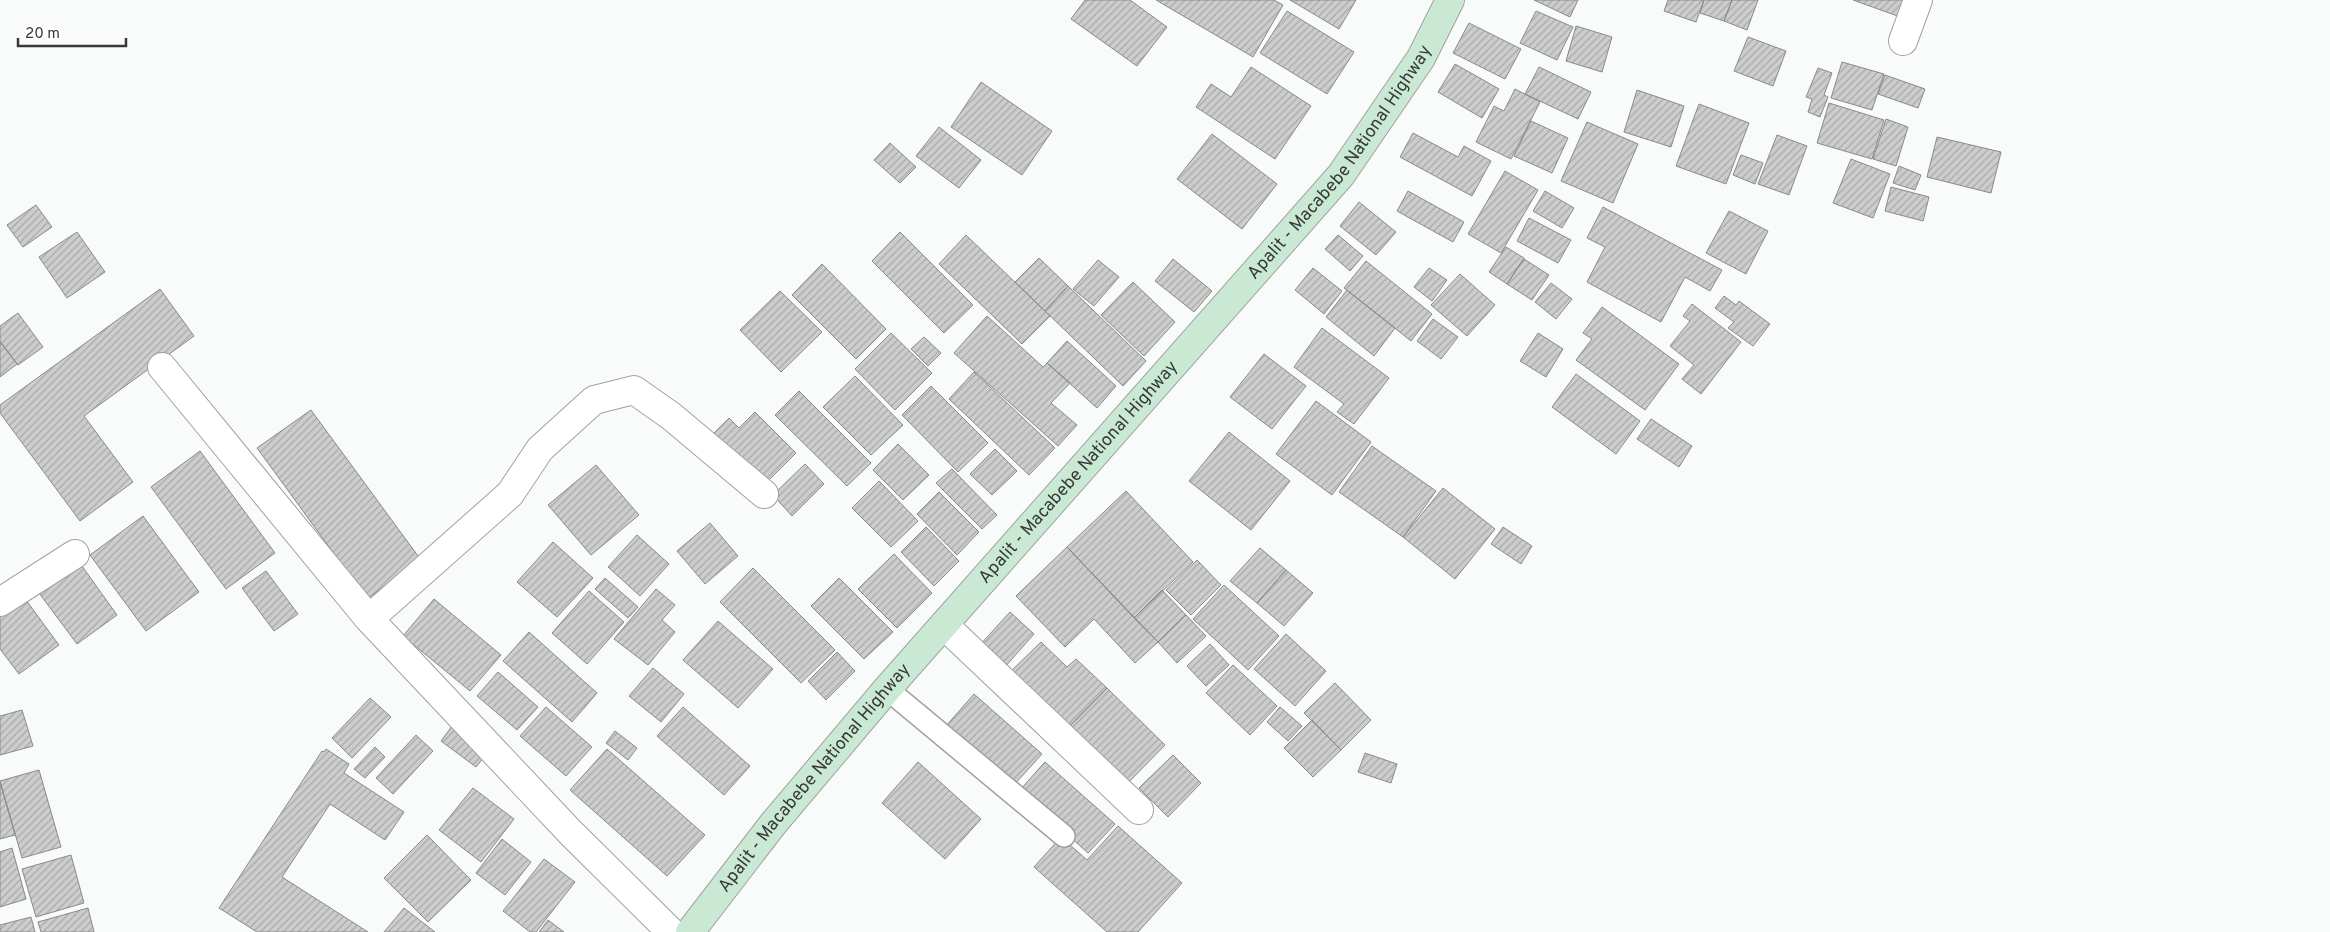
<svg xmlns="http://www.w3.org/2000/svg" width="2330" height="932" font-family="Overpass,sans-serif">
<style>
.building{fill:url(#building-hatch);stroke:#888b89}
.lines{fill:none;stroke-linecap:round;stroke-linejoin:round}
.lane-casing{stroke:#a0a2a0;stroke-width:24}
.street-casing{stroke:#a0a2a0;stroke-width:30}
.secondary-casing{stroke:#a0a2a0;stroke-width:30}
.lane{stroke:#fff;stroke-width:21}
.street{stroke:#fff;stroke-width:28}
.secondary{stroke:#c9e9d5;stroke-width:28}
.labels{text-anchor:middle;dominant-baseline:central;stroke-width:5;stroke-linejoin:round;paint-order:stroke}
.street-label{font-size:18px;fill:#383938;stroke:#fff}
</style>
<defs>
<pattern id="building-hatch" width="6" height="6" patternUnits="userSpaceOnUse" patternTransform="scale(1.25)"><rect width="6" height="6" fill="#cccecc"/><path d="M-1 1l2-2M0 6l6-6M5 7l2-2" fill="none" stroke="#a7a8a7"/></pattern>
</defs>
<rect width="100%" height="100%" fill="#f8fbf9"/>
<path class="building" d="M1085,0H1130L1167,27L1137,66L1071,19Z
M1156,0H1274L1283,5L1253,57Z
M1290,0H1356L1339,29Z
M1534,0H1578L1570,17Z
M1668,0H1704L1696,22L1664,11Z
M1704,0H1732L1724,21L1700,13Z
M1732,0H1758L1747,30L1724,21Z
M1853,0H1912L1906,19Z
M1287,11L1354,52L1327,94L1260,53Z
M1536,11L1573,27L1557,60L1520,43Z
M1469,23L1521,49L1505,79L1453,53Z
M1576,26L1612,37L1602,72L1566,61Z
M1748,37L1786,51L1773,86L1734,71Z
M1842,62L1884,74L1872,110L1831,98Z
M1455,64L1499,89L1482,118L1438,92Z
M1251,67L1311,106L1275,159L1196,107L1211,84L1231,97Z
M1539,67L1591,92L1578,119L1525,94Z
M1818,68L1832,73L1824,95L1828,97L1820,117L1808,112L1812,99L1806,97Z
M1885,75L1925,89L1918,108L1878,94Z
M981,82L1052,131L1022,175L951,127Z
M1515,89L1540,102L1511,159L1476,142L1494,106L1504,111Z
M1637,90L1684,106L1671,147L1624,132Z
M1829,103L1884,120L1872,159L1817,143Z
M1699,104L1749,123L1726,184L1676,166Z
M1886,119L1908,127L1896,166L1873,159Z
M1531,121L1568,138L1552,173L1514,156Z
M1587,122L1638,144L1613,203L1561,181Z
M939,127L981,160L959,188L916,156Z
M1413,133L1458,157L1464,146L1491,161L1472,196L1400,157Z
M1212,134L1277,184L1242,229L1177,179Z
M1777,135L1807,146L1789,195L1758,184Z
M1937,137L2001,152L1991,193L1927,177Z
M890,143L916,167L900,183L874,160Z
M1741,155L1763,163L1755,184L1733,175Z
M1851,159L1890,174L1873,218L1833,203Z
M1899,166L1921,175L1915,190L1893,183Z
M1505,171L1538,190L1501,253L1468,234Z
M1891,187L1929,197L1923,221L1885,211Z
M1408,191L1464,222L1453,242L1397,211Z
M1545,191L1574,208L1562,228L1533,211Z
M1359,202L1396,232L1376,255L1340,226Z
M36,205L52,227L23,247L7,225Z
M1603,207L1722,270L1710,291L1685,277L1661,322L1587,282L1605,247L1587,238Z
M1729,211L1768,231L1746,274L1706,253Z
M1529,218L1571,240L1558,263L1517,241Z
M77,232L105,272L67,298L39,257Z
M900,232L973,305L944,333L872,261Z
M966,235L1050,316L1022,344L939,264Z
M1338,235L1363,256L1350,271L1325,249Z
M1506,247L1524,258L1507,284L1489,272Z
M1039,258L1068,286L1045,311L1015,282Z
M1173,259L1212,291L1194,312L1155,281Z
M1524,259L1549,275L1532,300L1507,284Z
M1098,260L1119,277L1094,306L1073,289Z
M1366,261L1432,314L1411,341L1344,288Z
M822,264L886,329L856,359L792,295Z
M1313,268L1342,291L1324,314L1295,290Z
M1429,268L1447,280L1432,301L1414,287Z
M1460,274L1495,305L1467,336L1431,305Z
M1133,282L1175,322L1144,356L1101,315Z
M1551,283L1572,299L1556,319L1535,302Z
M1068,286L1146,361L1123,386L1045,311Z
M160,289L194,336L84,416L133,482L80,521L0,413V405Z
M1347,290L1395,328L1374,356L1326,317Z
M780,291L822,332L781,372L740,330Z
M1724,296L1736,305L1739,301L1770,324L1753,346L1728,328L1734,322L1715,308Z
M1692,304L1741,342L1701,394L1682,379L1694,365L1670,346L1690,321L1683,316Z
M1602,307L1679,364L1645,410L1576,360L1592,339L1583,333Z
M18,313L43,347L18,365L0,341V326Z
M987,316L1043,367L1047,363L1070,383L1051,403L1077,425L1058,446L954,353Z
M1433,319L1458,337L1441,359L1417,341Z
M1322,328L1389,378L1354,424L1337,412L1344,404L1294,367Z
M891,333L932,373L895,410L855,369Z
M1538,333L1563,349L1546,377L1520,361Z
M924,337L941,353L928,366L911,349Z
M1067,341L1116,386L1097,408L1047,363Z
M0,342L17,364L0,377Z
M1264,354L1306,386L1272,429L1230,397Z
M974,372L1055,448L1029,475L949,399Z
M1576,374L1640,421L1616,454L1552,407Z
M855,376L903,425L871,455L823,407Z
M931,386L988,443L958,472L902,415Z
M799,391L871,463L847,486L775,415Z
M1316,401L1371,442L1332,495L1276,454Z
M311,410L421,560L367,599L257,448Z
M755,412L796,453L763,486L709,438L729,418L739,428Z
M1651,419L1692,446L1679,467L1637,439Z
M1229,432L1290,481L1251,530L1189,481Z
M898,444L929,475L903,500L873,470Z
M1372,446L1436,491L1403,537L1339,492Z
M995,449L1017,471L992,495L970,474Z
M200,451L275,553L226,589L151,487Z
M805,464L824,484L792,516L773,495Z
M596,465L639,515L591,555L548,505Z
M952,469L997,515L982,529L936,483Z
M879,481L918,521L891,547L852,508Z
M1443,488L1495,529L1455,579L1403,537Z
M1126,491L1193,562L1134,618L1067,547Z
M939,492L979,532L957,555L917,514Z
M143,516L199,592L146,631L90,555Z
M710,523L738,556L705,584L677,551Z
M926,527L959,561L934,586L901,552Z
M1503,527L1532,546L1521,564L1491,544Z
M637,535L669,564L640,596L608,567Z
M553,542L593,578L557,617L517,582Z
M1067,547L1158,642L1135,663L1094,619L1065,647L1016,596Z
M1260,548L1286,570L1257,603L1230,581Z
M894,554L932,593L897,628L858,589Z
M77,559L117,615L77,644L36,589Z
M1197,560L1221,585L1191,615L1166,590Z
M753,568L835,650L801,683L720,602Z
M1286,570L1313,593L1284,626L1257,603Z
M266,571L298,614L274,631L242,588Z
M605,578L638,607L628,618L595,589Z
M839,578L893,632L864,659L811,606Z
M1224,585L1279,636L1248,670L1193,619Z
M656,589L675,605L662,620L675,632L648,665L614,639Z
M1162,590L1186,615L1158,642L1134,618Z
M589,591L624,622L587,664L552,633Z
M23,596L59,645L19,674L0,649V612Z
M434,599L501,655L470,691L403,636Z
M1010,612L1034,634L1004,668L979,646Z
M1186,615L1206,636L1177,663L1158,642Z
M718,621L773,669L738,708L683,660Z
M529,632L597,693L572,722L503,661Z
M1286,634L1326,671L1295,706L1254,669Z
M1041,642L1067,667L1076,659L1107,688L1066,730L1006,676Z
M1210,644L1229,665L1206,686L1187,666Z
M837,652L855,671L826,700L808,681Z
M1233,665L1277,706L1250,735L1206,693Z
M653,668L684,694L661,722L629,696Z
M498,672L538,707L517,730L477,696Z
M1335,683L1371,720L1341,750L1304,713Z
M1107,688L1165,745L1124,787L1066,730Z
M974,694L1042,754L1013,786L946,726Z
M370,698L391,717L352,758L332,738Z
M546,707L592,747L566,776L520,736Z
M683,707L750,766L724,795L657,736Z
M1280,707L1302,726L1288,741L1267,722Z
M22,710L33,746L0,755V716Z
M1312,720L1341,750L1313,777L1284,748Z
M452,726L488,752L476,767L441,741Z
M615,731L637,748L628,760L606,743Z
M416,735L433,751L393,794L376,778Z
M375,747L385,757L365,778L354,769Z
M326,749L349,764L344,773L404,812L385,840L330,804L282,877L368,932H257L219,908L322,751L324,752Z
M607,749L705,835L667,876L570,790Z
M1365,753L1397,764L1391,783L1358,772Z
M1173,755L1201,783L1168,817L1139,788Z
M918,762L981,819L945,859L882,803Z
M1045,762L1115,824L1088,853L1019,791Z
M39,770L61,847L22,858L0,781Z
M0,782L15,835L0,839Z
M473,788L514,819L481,862L439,830Z
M1118,826L1182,883L1138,932H1107L1034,867L1061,837L1087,860Z
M427,835L471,880L428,922L384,878Z
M502,839L531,862L505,895L476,873Z
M12,848L26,899L0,907V852Z
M71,855L84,903L36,917L22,869Z
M544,859L575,882L536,932H530L503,911Z
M88,908L94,932H41L38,922Z
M404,908L435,932H384Z
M31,917L35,932H0V925Z
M548,920L564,932H539Z"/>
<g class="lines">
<defs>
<path id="lane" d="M887,689L1064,836"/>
<path id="street" d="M1903,41L1918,0
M162,367L369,619L571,833L671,932
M0,602L75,554
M369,619L510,494L540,449L594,400L634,390L671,416L764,494
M944,625L1139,810"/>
<g id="secondary">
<path id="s1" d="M690,932L773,824L887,689L1341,175L1421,58L1450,0"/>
</g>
</defs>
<use href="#lane" class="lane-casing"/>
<use href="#street" class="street-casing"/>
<use href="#secondary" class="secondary-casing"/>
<use href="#lane" class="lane"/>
<use href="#street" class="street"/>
<use href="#secondary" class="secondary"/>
</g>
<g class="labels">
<g class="street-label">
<text stroke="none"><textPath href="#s1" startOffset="1008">Apalit - Macabebe National Highway</textPath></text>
<text stroke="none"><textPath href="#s1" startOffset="602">Apalit - Macabebe National Highway</textPath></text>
<text stroke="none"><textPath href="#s1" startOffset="198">Apalit - Macabebe National Highway</textPath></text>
</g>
</g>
<path d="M18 38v8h108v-8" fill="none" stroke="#383938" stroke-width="2.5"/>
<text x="25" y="38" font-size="15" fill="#383938" stroke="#ffffff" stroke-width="4" paint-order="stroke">20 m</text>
</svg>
